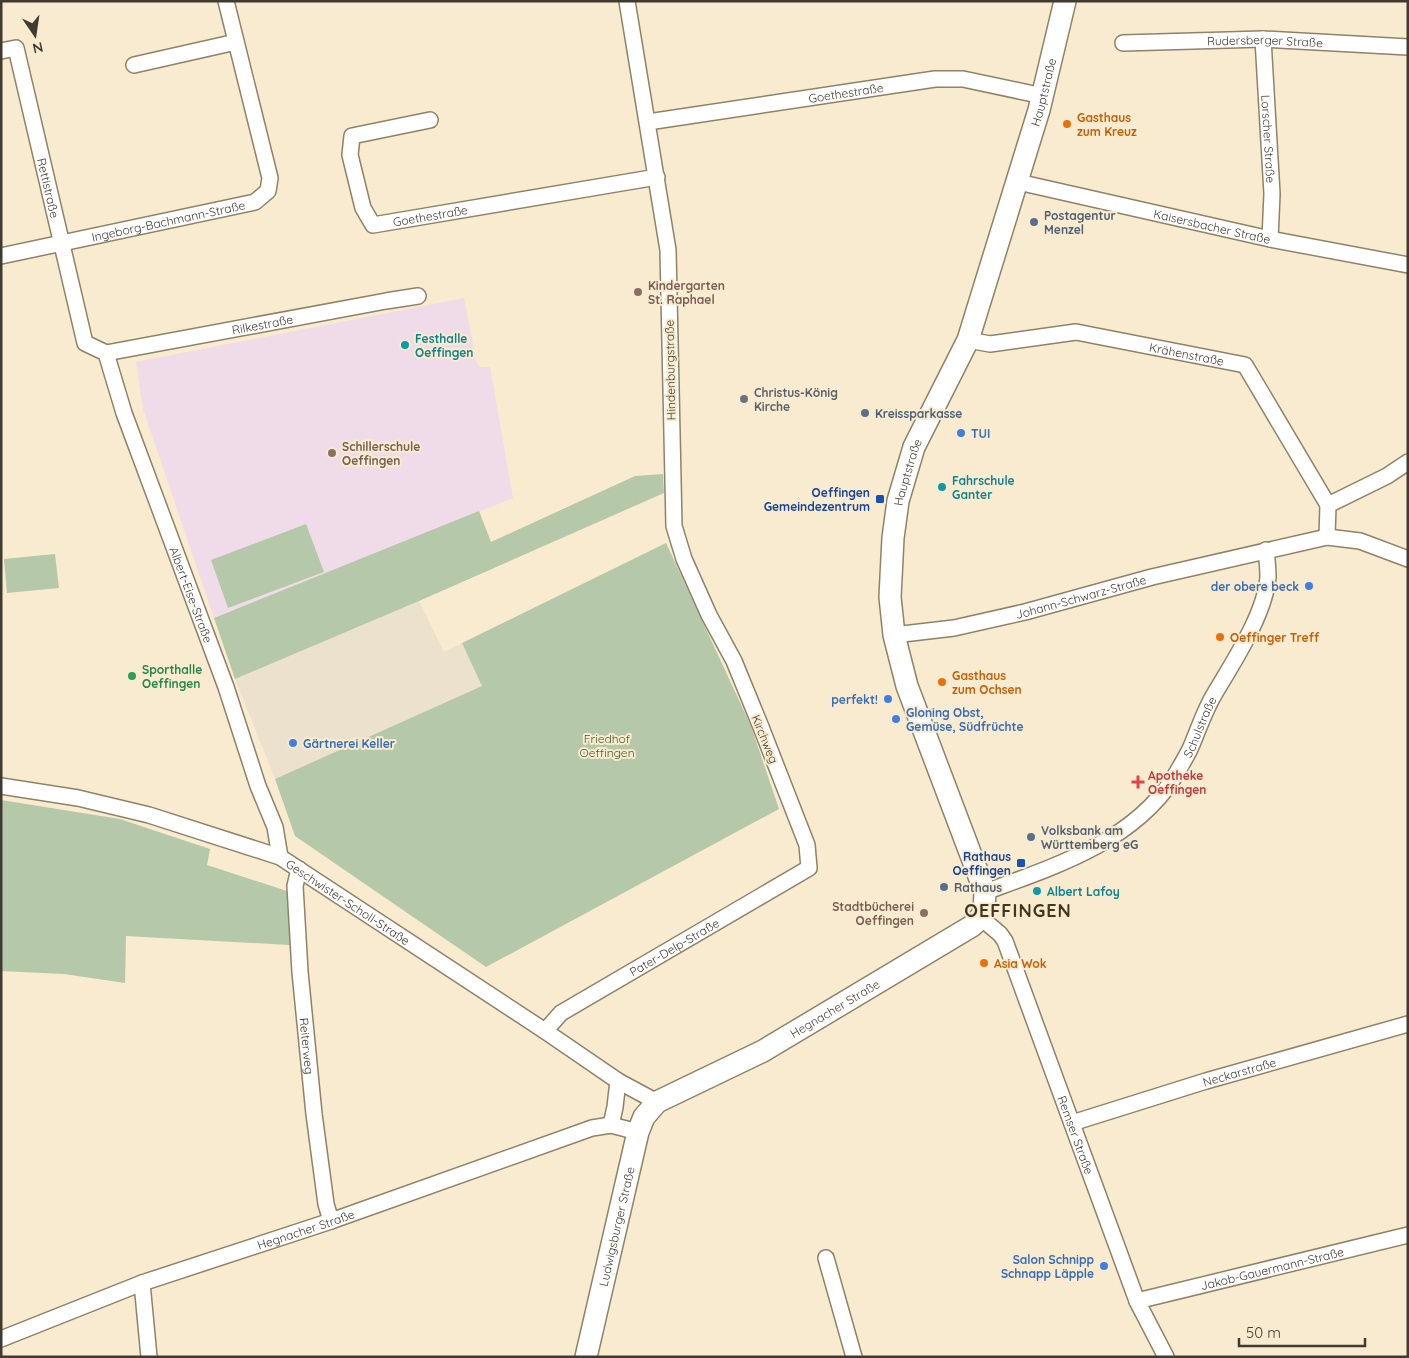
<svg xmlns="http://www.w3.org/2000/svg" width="1409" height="1358" font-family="Quicksand,sans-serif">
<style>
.commercial{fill:#ebe1cc}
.education{fill:#f0dbe9}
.green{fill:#b6c8aa}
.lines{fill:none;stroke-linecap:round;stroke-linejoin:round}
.street-casing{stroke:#8e8269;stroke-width:18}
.secondary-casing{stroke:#8e8269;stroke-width:24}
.street{stroke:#fff;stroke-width:15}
.secondary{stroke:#fff;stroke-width:21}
.food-dot{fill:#e8710a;stroke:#f8ebcf;stroke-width:2}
.service-dot{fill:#5c6f8a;stroke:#f8ebcf;stroke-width:2}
.education-dot{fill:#8d6e63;stroke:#f8ebcf;stroke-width:2}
.culture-dot{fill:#0f9aa8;stroke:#f8ebcf;stroke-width:2}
.worship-dot{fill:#6b7280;stroke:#f8ebcf;stroke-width:2}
.shop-dot{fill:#3f7fe0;stroke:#f8ebcf;stroke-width:2}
.transit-dot{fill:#1a4fb4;stroke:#f8ebcf;stroke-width:2}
.leisure-dot{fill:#2e9e5b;stroke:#f8ebcf;stroke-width:2}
.health-dot{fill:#e0444e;stroke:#f8ebcf;stroke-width:2}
.labels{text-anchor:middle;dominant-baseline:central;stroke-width:4;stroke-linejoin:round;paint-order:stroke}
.street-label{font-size:12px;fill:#403b30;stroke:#f8ebcf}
.food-label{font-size:12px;font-weight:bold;fill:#c56008;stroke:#f8ebcf;text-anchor:start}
.service-label{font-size:12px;font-weight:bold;fill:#4e5e75;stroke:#f8ebcf;text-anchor:start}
.education-label{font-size:12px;font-weight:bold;fill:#785e54;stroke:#f8ebcf;text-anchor:start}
.culture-label{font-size:12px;font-weight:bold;fill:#0d838f;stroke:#f8ebcf;text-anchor:start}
.worship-label{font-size:12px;font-weight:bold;fill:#5b616d;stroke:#f8ebcf;text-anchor:start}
.shop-label{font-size:12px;font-weight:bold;fill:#366cbe;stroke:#f8ebcf;text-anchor:start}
.transit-label{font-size:12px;font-weight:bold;fill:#164399;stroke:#f8ebcf;text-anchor:end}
.leisure-label{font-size:12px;font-weight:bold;fill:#27864d;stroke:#f8ebcf;text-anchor:start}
.park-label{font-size:12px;fill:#3e5d24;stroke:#f8ebcf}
.health-label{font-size:12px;font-weight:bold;fill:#be3a42;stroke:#f8ebcf;text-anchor:start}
.district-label{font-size:18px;font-weight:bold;letter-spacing:1px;fill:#413620;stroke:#f8ebcf}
</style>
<rect width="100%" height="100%" fill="#f8ebcf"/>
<path class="commercial" d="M419,601L444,652L462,643L483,686L275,779L235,679Z"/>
<path class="education" d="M464,298L476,360L479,367H490L513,498L214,618L143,409L136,362Z"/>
<path class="green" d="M663,474L664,493L419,601L235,679L214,618L479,511L491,542L635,476Z
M306,524L324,572L228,608L211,560Z
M666,543L751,726L779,809L486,967L295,836L275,779L482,686L462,643Z
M55,554L59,588L7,593L4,559Z
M1,800L120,819L210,849L207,865L287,891L290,945L126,936L125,983L64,974L1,971Z"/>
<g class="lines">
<defs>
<g id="street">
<path id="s1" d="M1263,39L1272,194L1270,239"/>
<path id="s2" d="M1123,43L1263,39L1408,47"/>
<path id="s3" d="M1,51L16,48L85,343L106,353L124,413L226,687L258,786L275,827L280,857"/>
<path d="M134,65L236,42"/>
<path id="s4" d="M430,120L352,136L350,155L363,208L373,225L657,177"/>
<path id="s5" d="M648,122L935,79H963L1043,96"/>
<path id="s6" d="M1018,182L1270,239L1408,265"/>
<path id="s7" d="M1,256L255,202L268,191L270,178L226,1"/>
<path id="s8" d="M968,340L990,344L1076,332L1245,365L1328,505"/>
<path id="s9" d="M106,353L386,301L418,296"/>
<path d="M1327,537L1328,505L1387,476L1408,462"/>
<path id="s10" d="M894,635L954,628L1025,612L1152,577L1327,537L1360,541L1408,559"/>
<path id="s11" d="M1,786L78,798L149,815L280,857L545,1031L618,1081L657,1102"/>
<path id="s12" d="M299,869L295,886L300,972L314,1114L326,1204L331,1221"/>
<path id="s13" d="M985,892C1053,867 1131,843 1173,779C1179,769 1185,759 1190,749C1198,731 1204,711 1215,693C1234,661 1265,614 1268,577C1268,568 1267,559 1266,550"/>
<path id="s14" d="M981,918L1000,934L1005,941L1137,1301L1166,1357"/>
<path id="s15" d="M545,1031L561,1013L809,868L807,845L761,727L734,661L709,615L684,559L674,526L668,250L627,1"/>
<path id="s16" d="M1072,1123L1206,1081L1408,1024"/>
<path d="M611,1125L615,1107L618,1081"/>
<path d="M826,1258L854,1357"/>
<path d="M142,1283L149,1357"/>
<path id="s17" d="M1137,1301L1408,1235"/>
<path id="s18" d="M1,1339L142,1283L331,1221L592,1128L611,1125L638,1132"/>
</g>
<g id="secondary">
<path id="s19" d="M586,1357L638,1132L644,1117L657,1102L763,1051L972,926C986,914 984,909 985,892L907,686L894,635L890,597L893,538L898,501L914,447L968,340L1039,110L1065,1"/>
</g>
</defs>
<use href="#street" class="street-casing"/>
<use href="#secondary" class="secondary-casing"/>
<use href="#street" class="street"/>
<use href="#secondary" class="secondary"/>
</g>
<g class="food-dot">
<circle cx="1067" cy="124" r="5"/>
<circle cx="1220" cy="637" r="5"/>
<circle cx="942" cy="682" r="5"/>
<circle cx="984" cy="963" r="5"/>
</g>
<g class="service-dot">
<circle cx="1034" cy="222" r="5"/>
<circle cx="865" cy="413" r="5"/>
<circle cx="1031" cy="837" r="5"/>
<circle cx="944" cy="887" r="5"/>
</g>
<g class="education-dot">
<circle cx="638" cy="292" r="5"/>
<circle cx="332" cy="453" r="5"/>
<circle cx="924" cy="913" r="5"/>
</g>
<g class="culture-dot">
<circle cx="405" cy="345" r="5"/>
<circle cx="942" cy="487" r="5"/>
<circle cx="1037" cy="891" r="5"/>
</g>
<circle class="worship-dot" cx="744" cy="399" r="5"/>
<g class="shop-dot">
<circle cx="961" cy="433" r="5"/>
<circle cx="1309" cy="586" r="5"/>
<circle cx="888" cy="699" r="5"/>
<circle cx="896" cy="719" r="5"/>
<circle cx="293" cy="743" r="5"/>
<circle cx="1104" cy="1266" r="5"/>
</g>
<g class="transit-dot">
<rect x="875" y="494" width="10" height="10" rx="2.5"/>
<rect x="1016" y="858" width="10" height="10" rx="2.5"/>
</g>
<circle class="leisure-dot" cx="132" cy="676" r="5"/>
<path class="health-dot" d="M1135.5 774.5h5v5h5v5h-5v5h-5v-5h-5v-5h5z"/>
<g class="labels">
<g class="street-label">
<text stroke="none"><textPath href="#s2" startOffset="142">Rudersberger Straße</textPath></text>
<text stroke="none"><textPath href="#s19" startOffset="1509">Hauptstraße</textPath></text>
<text stroke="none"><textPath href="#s5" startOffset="200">Goethestraße</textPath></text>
<text stroke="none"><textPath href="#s1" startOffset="100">Lorscher Straße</textPath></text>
<text stroke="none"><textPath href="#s3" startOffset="159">Rettistraße</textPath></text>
<text stroke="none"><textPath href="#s4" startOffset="231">Goethestraße</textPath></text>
<text stroke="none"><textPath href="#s7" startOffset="171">Ingeborg-Bachmann-Straße</textPath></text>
<text stroke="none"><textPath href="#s6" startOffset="199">Kaisersbacher Straße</textPath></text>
<text stroke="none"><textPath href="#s9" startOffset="159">Rilkestraße</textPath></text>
<text stroke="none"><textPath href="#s8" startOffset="222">Krähenstraße</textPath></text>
<text transform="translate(670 370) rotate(-91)">Hindenburgstraße</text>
<text stroke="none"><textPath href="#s19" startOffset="1104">Hauptstraße</textPath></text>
<text stroke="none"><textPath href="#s3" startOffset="598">Albert-Eise-Straße</textPath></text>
<text stroke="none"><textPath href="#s10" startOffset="191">Johann-Schwarz-Straße</textPath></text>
<text stroke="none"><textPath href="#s13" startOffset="282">Schulstraße</textPath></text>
<text transform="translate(765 739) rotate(68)">Kirchweg</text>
<text stroke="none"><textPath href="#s11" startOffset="370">Geschwister-Scholl-Straße</textPath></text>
<text stroke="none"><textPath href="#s15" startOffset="155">Pater-Delp-Straße</textPath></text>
<text stroke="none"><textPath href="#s19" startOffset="468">Hegnacher Straße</textPath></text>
<text stroke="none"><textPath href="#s12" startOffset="178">Reiterweg</textPath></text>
<text stroke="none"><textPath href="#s16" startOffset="175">Neckarstraße</textPath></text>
<text stroke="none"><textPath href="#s14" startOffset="240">Remser Straße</textPath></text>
<text stroke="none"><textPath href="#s19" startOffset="134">Ludwigsburger Straße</textPath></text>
<text stroke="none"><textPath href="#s18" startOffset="324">Hegnacher Straße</textPath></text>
<text stroke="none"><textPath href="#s17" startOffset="139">Jakob-Gauermann-Straße</textPath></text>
</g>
<g class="food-label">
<text x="1077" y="117">Gasthaus<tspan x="1077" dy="14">zum Kreuz</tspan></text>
<text x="1230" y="637">Oeffinger Treff</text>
<text x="952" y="675">Gasthaus<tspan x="952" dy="14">zum Ochsen</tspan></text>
<text x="994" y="963">Asia Wok</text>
</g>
<g class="service-label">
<text x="1044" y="215">Postagentur<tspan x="1044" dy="14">Menzel</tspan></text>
<text x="875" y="413">Kreissparkasse</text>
<text x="1041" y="830">Volksbank am<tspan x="1041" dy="14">Württemberg eG</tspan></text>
<text x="954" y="887">Rathaus</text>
</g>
<g class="education-label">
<text x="648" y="285">Kindergarten<tspan x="648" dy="14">St. Raphael</tspan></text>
<text x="342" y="446">Schillerschule<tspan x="342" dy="14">Oeffingen</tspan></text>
<text x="914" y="906" text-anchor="end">Stadtbücherei<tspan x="914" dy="14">Oeffingen</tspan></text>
</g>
<g class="culture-label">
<text x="415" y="338">Festhalle<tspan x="415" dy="14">Oeffingen</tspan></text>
<text x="952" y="480">Fahrschule<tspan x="952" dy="14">Ganter</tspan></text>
<text x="1047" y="891">Albert Lafoy</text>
</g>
<g class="worship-label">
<text x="754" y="392">Christus-König<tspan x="754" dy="14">Kirche</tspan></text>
</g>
<g class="shop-label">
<text x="971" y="433">TUI</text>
<text x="1299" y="586" text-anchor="end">der obere beck</text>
<text x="878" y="699" text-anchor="end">perfekt!</text>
<text x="906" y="712">Gloning Obst,<tspan x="906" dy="14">Gemüse, Südfrüchte</tspan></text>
<text x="303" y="743">Gärtnerei Keller</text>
<text x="1094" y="1259" text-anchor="end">Salon Schnipp<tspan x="1094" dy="14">Schnapp Läpple</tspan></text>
</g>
<g class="transit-label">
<text x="870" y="492">Oeffingen<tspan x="870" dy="14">Gemeindezentrum</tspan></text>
<text x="1011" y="856">Rathaus<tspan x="1011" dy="14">Oeffingen</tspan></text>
</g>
<g class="leisure-label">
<text x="142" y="669">Sporthalle<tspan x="142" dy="14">Oeffingen</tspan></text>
</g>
<g class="park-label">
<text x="607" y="738">Friedhof<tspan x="607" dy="14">Oeffingen</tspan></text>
</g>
<g class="health-label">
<text x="1148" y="775">Apotheke<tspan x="1148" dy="14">Oeffingen</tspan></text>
</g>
<g class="district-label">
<text x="1018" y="910">OEFFINGEN</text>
</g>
</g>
<rect width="1409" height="1358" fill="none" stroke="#403b30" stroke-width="5"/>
<g transform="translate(35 35) rotate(167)" stroke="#f8ebcf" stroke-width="4" paint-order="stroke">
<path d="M0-4L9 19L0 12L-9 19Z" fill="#403b30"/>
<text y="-8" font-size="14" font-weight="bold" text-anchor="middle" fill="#403b30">N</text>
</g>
<path d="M1239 1338v8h126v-8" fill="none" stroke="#403b30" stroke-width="2.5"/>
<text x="1246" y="1338" font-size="15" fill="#403b30" stroke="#f8ebcf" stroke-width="4" paint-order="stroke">50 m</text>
</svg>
